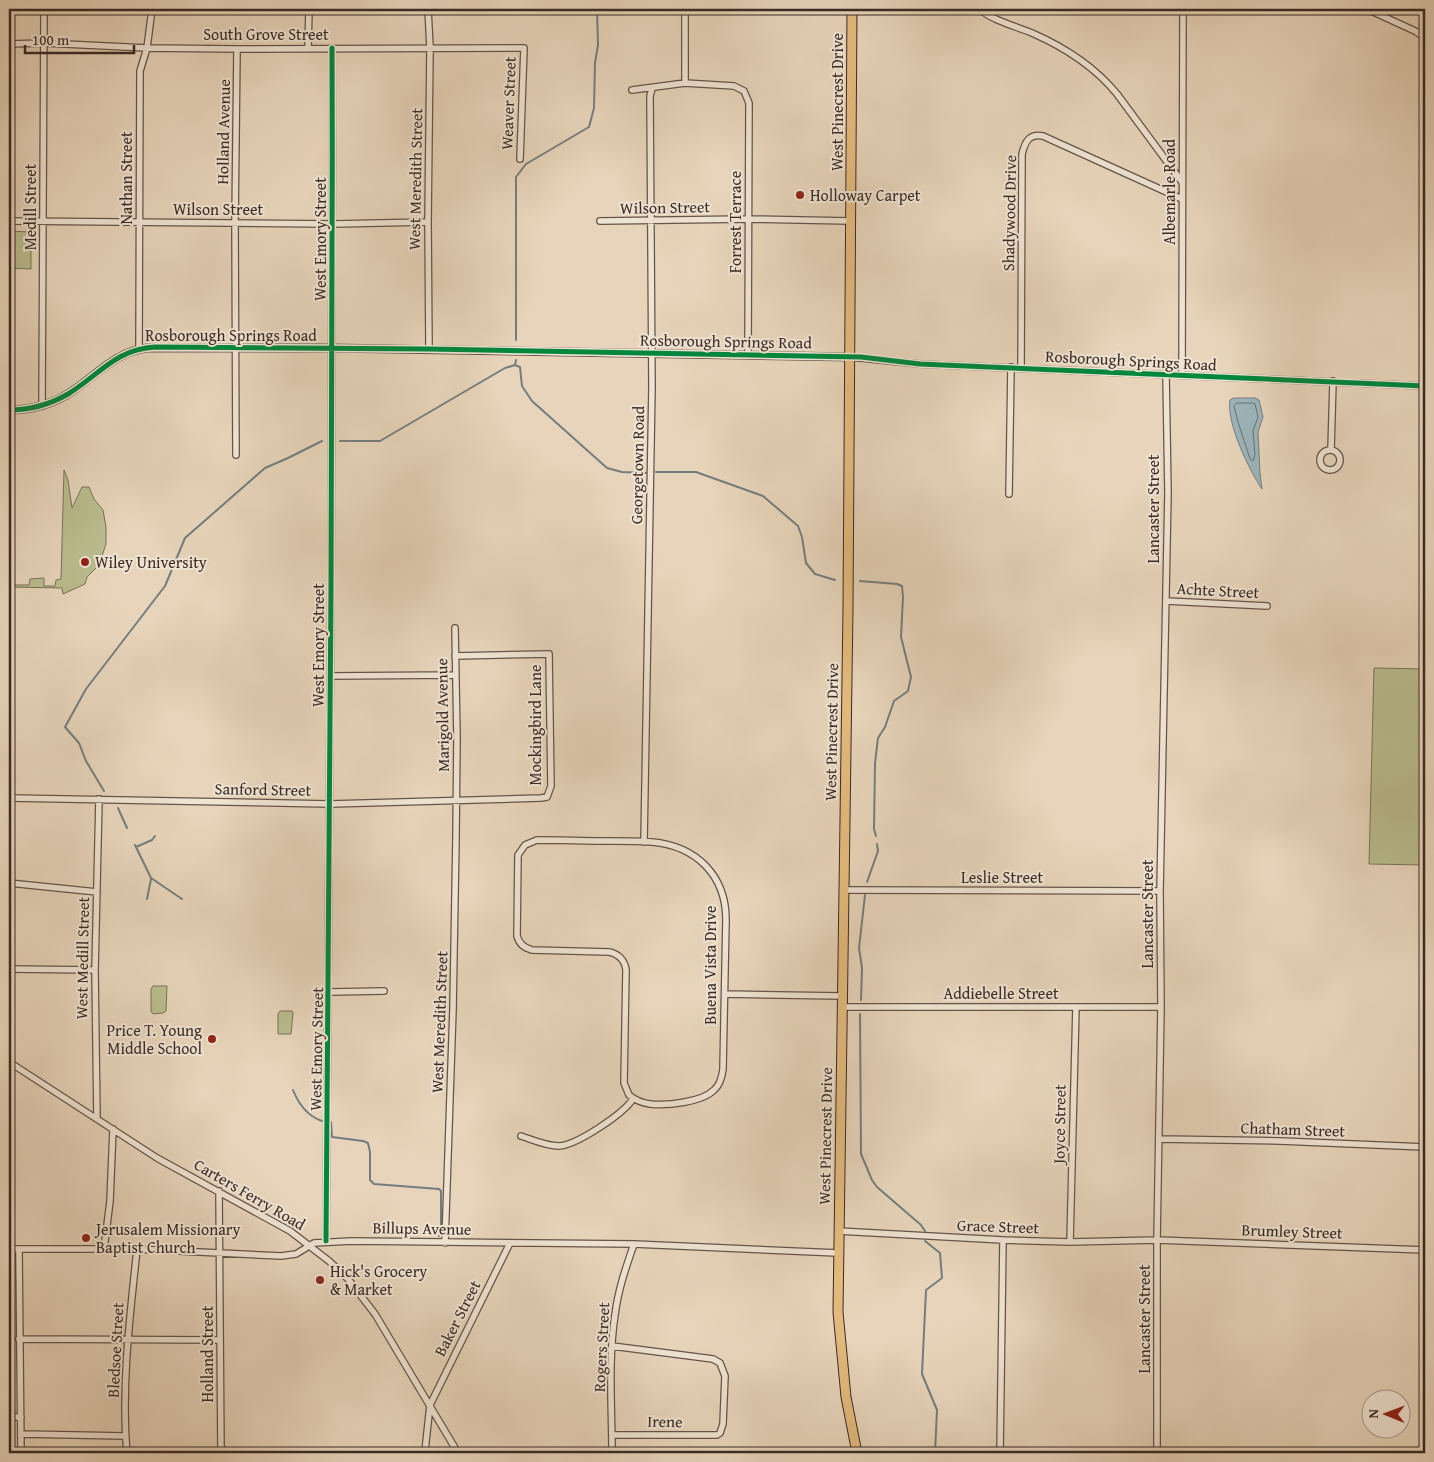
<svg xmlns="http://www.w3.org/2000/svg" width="1434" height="1462" font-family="'Gentium Book Plus',serif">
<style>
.green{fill:#b9bc8d;stroke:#797359}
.water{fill:#9bb5bb;stroke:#747d7f}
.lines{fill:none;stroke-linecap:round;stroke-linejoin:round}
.shore{stroke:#6a7070;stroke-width:1}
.stream{stroke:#747d7f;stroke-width:2}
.minor-casing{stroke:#64544a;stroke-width:8}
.tertiary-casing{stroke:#64544a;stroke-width:9}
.primary-casing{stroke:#392a25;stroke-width:11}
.minor{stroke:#efe3d2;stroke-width:5.5}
.tertiary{stroke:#efe3d2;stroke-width:7}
.primary{stroke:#e4ba7d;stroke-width:9}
.cycleway-casing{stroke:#efe3d2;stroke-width:8}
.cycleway{stroke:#00873e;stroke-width:5}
.poi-dot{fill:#8f2418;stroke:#efe3d2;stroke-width:2}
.labels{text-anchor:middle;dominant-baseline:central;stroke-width:4;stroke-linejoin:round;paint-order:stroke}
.street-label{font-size:16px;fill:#392a25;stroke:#efe3d2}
.poi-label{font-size:16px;fill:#392a25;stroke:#efe3d2;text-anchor:start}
</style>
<rect width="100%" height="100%" fill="#e7d4ba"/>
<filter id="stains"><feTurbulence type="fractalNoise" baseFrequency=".004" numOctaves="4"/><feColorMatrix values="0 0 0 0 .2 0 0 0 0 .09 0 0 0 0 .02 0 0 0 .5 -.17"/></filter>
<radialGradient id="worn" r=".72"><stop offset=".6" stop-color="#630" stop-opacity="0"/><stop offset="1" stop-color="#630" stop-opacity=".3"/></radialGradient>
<path class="green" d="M9,231L31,232V269L9,268Z
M64,470L68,480L72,508L82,487H89L94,499L103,510L106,527V544L99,565L87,577L85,584L63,594L62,588L9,587V585H29L30,579L44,578V586H55L56,580L61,579Z
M1374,668L1425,669V865L1369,864Z
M153,986H167L166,1011L163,1013L153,1014L151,1011V989Z
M280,1011H292L293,1013L291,1034H278V1014Z"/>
<path class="water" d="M1234,398H1255L1259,400L1263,417L1258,432L1260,473L1262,489C1249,470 1226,422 1230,400Z"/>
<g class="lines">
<path class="shore" d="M1237,403H1253L1255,404L1258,417L1253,431L1255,455L1253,461L1250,459L1238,422L1234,406Z"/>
<path class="stream" d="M516,340V177L526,164L589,127L594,108L595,63L598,45L597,9
M515,365L520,367L522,386L532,401L607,468L622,472L646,473
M340,441H380L505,368L515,365L516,360
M656,472H696L763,496L798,526L802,537L806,563L815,574L835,580
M860,581L897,584L902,586L903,597L901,637L911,677L908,691L894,701L885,727L878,738L875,763L874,829L876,836
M104,791L86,761L79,743L65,727L86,689L165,586L185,538L265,468L288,458L322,441
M118,808L127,828
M135,845L151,878L182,899
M136,847L152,840L155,836
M867,882L878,851L877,844
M147,899L151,879
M861,1000L862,968L859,948L865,895
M860,1014L861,1154L872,1180L877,1187L921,1225L925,1231
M293,1090C299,1105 307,1116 322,1121
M331,1122L332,1137L363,1141L368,1143L370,1152V1180L374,1184L439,1189L441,1191V1231L439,1236
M925,1241L940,1253L942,1278L926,1290L922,1374L937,1410L935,1453"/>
<defs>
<path id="minor" d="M428,9L430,48L428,222L429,349
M685,9V83
M979,9C994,21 1015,26 1032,33C1064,47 1095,67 1117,94L1182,182
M1367,9L1415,31L1425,38
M9,44L44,43L147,48L237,49L524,48L520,159
M308,48L309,9
M632,90L685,83L734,86L744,91L749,103L748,354
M9,221L333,224L428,222
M600,221L749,219L851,221
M139,349L140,71L147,48L152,9
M850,357L920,364L1425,386
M1021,368L1022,154C1025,142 1029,133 1043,136L1182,199
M1182,375L1183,9
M42,406L44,9
M1331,450L1333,381
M1320 460a10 10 0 1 1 20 0a10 10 0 1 1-20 0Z
M236,455L235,223L237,49
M1009,494L1011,367
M1166,601L1267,606
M331,676L455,675
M9,798L330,804L541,798L547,797L551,786L549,654L455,656
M537,840C561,840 585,841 610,841C624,841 638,841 652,842C696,846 726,875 726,920L723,1069C722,1077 720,1085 714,1090C702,1102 667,1106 650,1104C642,1103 635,1100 629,1095L624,1083L626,970C625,961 619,954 609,952L532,950C524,948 519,944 517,936L518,855L525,845Z
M644,842L652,387L650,96L652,89
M9,883L97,892
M844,890L1160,891
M9,969L95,970
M330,992L384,991
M725,994L842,996
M842,1007H1161
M9,1062L157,1158L290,1231L329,1261L348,1279L375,1314L458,1453
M97,1119L95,970L99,799
M521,1136C533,1140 546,1146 559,1146C577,1145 623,1114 633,1099
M1159,1139L1280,1141L1425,1147
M219,1191L221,1453
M838,1231L1003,1240L1070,1242L1157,1240L1425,1250
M326,1241C329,1023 330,805 331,588C331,408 333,228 332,48
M1070,1242L1076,1007
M445,1243L453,1009L456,838L457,737L455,628
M9,1249H137L281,1256L296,1254L314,1243L352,1241L634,1244L838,1253
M19,1249L21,1453
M104,1249L110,1201L113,1129
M19,1339L220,1340
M9,1417H21
M22,1434L125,1436
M612,1435H717L720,1433L723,1424L725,1376L720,1363L713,1359L612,1346
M425,1451L430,1405L510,1243
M127,1453C121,1387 130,1316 137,1249
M612,1453C612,1408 608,1360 615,1315C618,1290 626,1267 634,1244
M1000,1453L1003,1240
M1157,1453V1240L1161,1007L1160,891L1168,493L1166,375"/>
<path id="tertiary" d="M9,410C33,410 54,404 74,390C97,374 118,351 147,348H332L850,357"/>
<path id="primary" d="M852,9L848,608L838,1312L846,1397L857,1453"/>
</defs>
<use href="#minor" class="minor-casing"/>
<use href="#tertiary" class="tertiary-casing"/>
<use href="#primary" class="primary-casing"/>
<use href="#minor" class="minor"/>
<use href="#tertiary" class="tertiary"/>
<use href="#primary" class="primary"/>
<defs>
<path id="cycleway" d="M9,410C30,410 49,405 68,394C99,375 116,349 155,347L429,349L861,357L920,364L1425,386
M326,1241C329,1023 330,805 331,588C331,408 333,228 332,48"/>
</defs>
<use href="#cycleway" class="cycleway-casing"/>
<use href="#cycleway" class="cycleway"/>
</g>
<g class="poi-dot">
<circle cx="800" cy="195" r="5"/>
<circle cx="85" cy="562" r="5"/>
<circle cx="212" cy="1039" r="5"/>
<circle cx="86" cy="1238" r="5"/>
<circle cx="320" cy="1280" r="5"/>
</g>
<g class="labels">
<g class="street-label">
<text x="266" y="34">South Grove Street</text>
<text transform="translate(837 102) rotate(-90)">West Pinecrest Drive</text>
<text transform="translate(508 103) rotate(-88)">Weaver Street</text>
<text transform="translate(223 132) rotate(-89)">Holland Avenue</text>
<text transform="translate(126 178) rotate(-90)">Nathan Street</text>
<text transform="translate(415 179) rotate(-89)">West Meredith Street</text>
<text transform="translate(1169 192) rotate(-90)">Albemarle Road</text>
<text transform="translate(30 207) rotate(-90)">Medill Street</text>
<text transform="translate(665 207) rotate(-1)">Wilson Street</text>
<text x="218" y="209">Wilson Street</text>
<text transform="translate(1009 213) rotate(-89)">Shadywood Drive</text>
<text transform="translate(735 222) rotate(-90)">Forrest Terrace</text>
<text transform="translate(320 239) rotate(-90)">West Emory Street</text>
<text x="231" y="335">Rosborough Springs Road</text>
<text transform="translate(726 341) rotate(1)">Rosborough Springs Road</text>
<text transform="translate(1131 360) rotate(3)">Rosborough Springs Road</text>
<text transform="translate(637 465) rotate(-89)">Georgetown Road</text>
<text transform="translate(1153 509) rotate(-90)">Lancaster Street</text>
<text transform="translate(1218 590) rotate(3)">Achte Street</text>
<text transform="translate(318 645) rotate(-90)">West Emory Street</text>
<text transform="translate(442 715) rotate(-91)">Marigold Avenue</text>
<text transform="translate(535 725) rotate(-90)">Mockingbird Lane</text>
<text transform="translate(831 732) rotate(-89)">West Pinecrest Drive</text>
<text transform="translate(263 789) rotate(1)">Sanford Street</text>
<text x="1002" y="877">Leslie Street</text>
<text transform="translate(1147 914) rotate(-90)">Lancaster Street</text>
<text transform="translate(82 958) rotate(-89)">West Medill Street</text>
<text transform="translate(710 965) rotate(-90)">Buena Vista Drive</text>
<text x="1001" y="993">Addiebelle Street</text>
<text transform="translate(439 1022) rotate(-88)">West Meredith Street</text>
<text transform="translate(316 1049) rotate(-89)">West Emory Street</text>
<text transform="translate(1059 1124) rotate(-89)">Joyce Street</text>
<text transform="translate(1293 1129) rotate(2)">Chatham Street</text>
<text transform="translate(825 1136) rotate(-89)">West Pinecrest Drive</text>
<text transform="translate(250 1194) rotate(30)">Carters Ferry Road</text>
<text transform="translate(998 1226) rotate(2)">Grace Street</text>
<text transform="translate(422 1228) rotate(1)">Billups Avenue</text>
<text transform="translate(1292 1231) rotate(2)">Brumley Street</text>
<text transform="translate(457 1318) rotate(-63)">Baker Street</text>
<text transform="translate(1144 1319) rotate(-90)">Lancaster Street</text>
<text transform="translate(601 1347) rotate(-87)">Rogers Street</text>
<text transform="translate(115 1350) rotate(-87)">Bledsoe Street</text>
<text transform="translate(207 1354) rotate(-90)">Holland Street</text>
<text transform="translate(665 1421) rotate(1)">Irene</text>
</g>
<g class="poi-label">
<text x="810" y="195">Holloway Carpet</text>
<text x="95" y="562">Wiley University</text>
<text x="202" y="1030" text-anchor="end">Price T. Young<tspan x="202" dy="18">Middle School</tspan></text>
<text x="96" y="1229">Jerusalem Missionary<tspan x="96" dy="18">Baptist Church</tspan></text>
<text x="330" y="1271">Hick's Grocery<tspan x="330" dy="18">&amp; Market</tspan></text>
</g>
</g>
<rect width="1434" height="1462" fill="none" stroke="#e7d4ba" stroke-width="30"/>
<rect x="10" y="10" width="1414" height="1442" fill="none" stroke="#392a25" stroke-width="2.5"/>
<rect x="15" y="15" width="1404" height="1432" fill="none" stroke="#392a25"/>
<g transform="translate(1386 1414) rotate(271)"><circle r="24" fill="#efe3d2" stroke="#a6998d"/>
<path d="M0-4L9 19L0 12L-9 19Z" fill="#8f2418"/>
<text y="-8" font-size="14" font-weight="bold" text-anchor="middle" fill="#392a25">N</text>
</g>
<path d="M25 45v8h109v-8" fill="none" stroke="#392a25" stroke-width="2.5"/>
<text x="32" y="45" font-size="15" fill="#392a25" stroke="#efe3d2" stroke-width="4" paint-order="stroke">100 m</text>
<rect width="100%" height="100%" filter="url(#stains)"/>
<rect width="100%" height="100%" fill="url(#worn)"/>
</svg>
